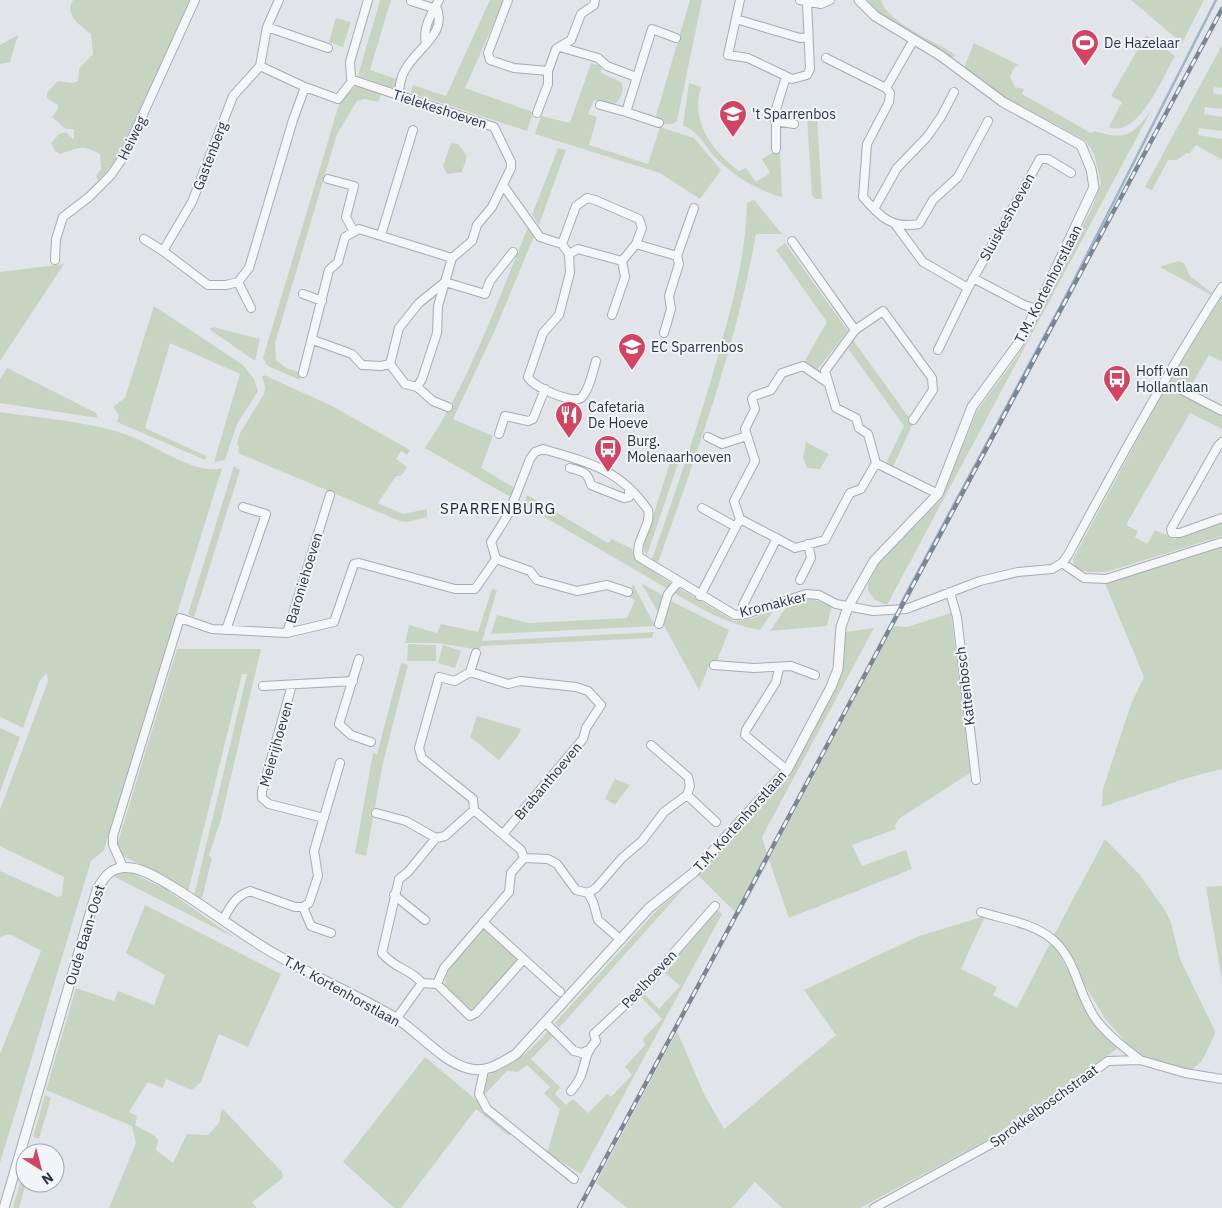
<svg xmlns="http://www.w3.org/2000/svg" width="1222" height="1208" font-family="'IBM Plex Sans',sans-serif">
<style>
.green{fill:#c8d4c2}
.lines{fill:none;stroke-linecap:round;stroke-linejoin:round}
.stream{stroke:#9cb5cb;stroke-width:2.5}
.minor-casing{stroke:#a6acb5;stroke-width:10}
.tertiary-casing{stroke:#a6acb5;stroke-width:11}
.minor{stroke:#f4f6f8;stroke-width:8}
.tertiary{stroke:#f4f6f8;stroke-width:9}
.rail-casing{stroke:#7a8694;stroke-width:4.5}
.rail{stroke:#f1f4f8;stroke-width:2.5;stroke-dasharray:8;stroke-linecap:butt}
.labels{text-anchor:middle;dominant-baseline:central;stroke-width:4;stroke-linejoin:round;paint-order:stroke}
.poi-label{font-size:14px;fill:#293443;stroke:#f1f4f8;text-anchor:start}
.street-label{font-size:14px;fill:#293443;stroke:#f1f4f8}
.neighbourhood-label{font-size:15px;letter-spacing:1px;fill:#1b2533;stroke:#f1f4f8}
</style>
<rect width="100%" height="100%" fill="#e1e5ea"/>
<path class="green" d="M73,0H189C167,54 140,141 98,181L96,176L101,169L100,154C79,143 78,149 60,154L55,151L51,143L59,134L66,132L74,140V129H66L52,117L58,109V105L47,98V93L58,81L73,83L78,81L79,69L93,54L91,34C80,25 64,15 73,0Z
M380,0H391L370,70L402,81L399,90L358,76Z
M490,0H504L465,88L533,112L527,131L411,93L413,85L446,96Z
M690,0H702L677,121L673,124H661L655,119Z
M868,0H881C885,21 938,43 956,55L950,59C923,42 887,27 868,0Z
M1131,0H1204L1182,43Z
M336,18L351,22L343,47L329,42Z
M18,35L10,62L0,64V45Z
M1146,35L1175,56C1163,77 1138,139 1109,127L1122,102L1111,96Z
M974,43L1019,65L1014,68L1010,77L1015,87L1024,89L1022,94L1091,133L1095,131C1125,141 1134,135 1152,109L887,605L875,600L868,591V584L876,569L883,557L940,501L977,411L1019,354L1092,208L1101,183L1094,154L1086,141L993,91L964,68Z
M1222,45V88L1214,87L1213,93L1222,95V109L1205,107L1204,114L1222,117V131L1199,128L1198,135L1222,139V160L1196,145L1190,153H1187L1177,160H1168L1152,190L1145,187Z
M591,63L601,66V73L621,82C625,90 621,100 613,105L594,100L588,114L597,117L589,145L648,164L660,127L694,138L721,170L700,199L660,173L535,134L541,116L570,123Z
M689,83L701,87C690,121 712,151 739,171L746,168L756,182L770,173L762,159L780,148L782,197C758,191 734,176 716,158C705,147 699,131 683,126Z
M357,85L382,93L378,102L365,99L357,101L337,134L275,343L276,360L286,368L302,373L300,380L268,366L263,358L340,101Z
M817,117L822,199H816L812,195L807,118Z
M451,143L458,144L467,156L462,172L447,174L443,166Z
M558,148L566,150L539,225L532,215Z
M754,200L782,234H756C736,347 696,455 658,563L652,559C677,487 702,415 722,341C735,295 746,250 747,203Z
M529,225L535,234L495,330L453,419L493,436L481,468L518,490L514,499L425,448C469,383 499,297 529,225Z
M785,243L848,331L817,370L803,364L827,322L776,250Z
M1178,261L1184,263L1190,276L1212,293L1211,295L1160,267Z
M64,264L0,361V272Z
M1222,297V362L1209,355L1189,389L1179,384L1176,391L1222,417V429L1190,413L1126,525L1138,531L1135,537L1147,544L1155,530L1174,539L1222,523V536L1106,572H1088L1075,568L1073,559L1170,379Z
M154,306L243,365L254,379L258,391L237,424L225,460L214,462L240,374L170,343L145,428L204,455L206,456L205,460L117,422L119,415L113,407L125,398Z
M213,327L260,339L255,361L209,329Z
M853,340L913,423L892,469L885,465L904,426L847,347Z
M7,368L96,413L98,418L0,403V379Z
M264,375L332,406L410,450L407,455L401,451L396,459L407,467L401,476H396L378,503L403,514L427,509V517L407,522L400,521L238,453L239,447L237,444L240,433L264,394L265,387L262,377Z
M0,412C41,418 86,421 125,434C152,443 195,476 222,468L104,850L91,861L0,1163V1054L41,951L10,934L0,937V871L58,897L62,895L64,877L0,846V810L48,681L47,673L40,680L23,728L0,717Z
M806,442L829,454L820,469L807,468L803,458Z
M673,453L680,458L647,555L644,551V545Z
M234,466L240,470L194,617L188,614Z
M527,495L608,543L612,539L632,549L635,559L672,584L668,589L524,505Z
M1222,545V769L1187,778L1102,807L1103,789L1131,704L1144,677L1104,581Z
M641,583L664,596L658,612Z
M633,584L655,626L491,634L497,615L529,623L627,618L635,600L629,597Z
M679,588L734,621L750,619L773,611L760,630C729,625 701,609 674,593Z
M492,589L497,590L482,641L654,632L652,638L481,646L479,650L439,643H405L409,625L437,633L441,624L478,632Z
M810,599L832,605L827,626L770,631L787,606Z
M671,601L729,630L715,666H709L699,690L661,620Z
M951,613L970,773L900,818L895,825L896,829L852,845L862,866L906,850L912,869L789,918L769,860L739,916L698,875L758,810L778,784L841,671L846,632L874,628L762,837L769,859L894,626L907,627Z
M408,644L436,645V661H407Z
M443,645L461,651L455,668L438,663Z
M177,649H261L221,819L209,855L212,858L201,902L194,896L247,674H242L188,892L160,874L125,857L119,852L117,845Z
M401,663L408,665L383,763L366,856L355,853L373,753L377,754Z
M477,716L521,729L518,736L499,760L470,737Z
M0,728L20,737L0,792Z
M615,779L630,785L615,805L605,799Z
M1105,839L1139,874L1165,910L1171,923L1180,959L1214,1029L1215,1034L1202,1061L1190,1071L1152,1059H1141L1106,1020L1054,935Z
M126,870L167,890L235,938L111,875Z
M686,886L559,1028L555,1023L658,909Z
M1222,886V981L1206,887Z
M145,905L281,974L248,1047L219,1034L201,1082L192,1090L166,1079L163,1088L148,1082L129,1112L137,1116L135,1125L155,1136L158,1140L156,1150L173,1163L187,1134L208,1135L219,1123L222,1108L282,1172L283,1178L252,1202L257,1208H109L136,1143L132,1126L46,1090L76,988L114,1001L118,991L154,1005L165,975L126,953Z
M715,908L722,914L581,1174L547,1153L560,1109L544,1093L550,1087L527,1065L518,1072L507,1071L485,1094H483L482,1081C491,1071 501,1070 512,1063C527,1054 538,1042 550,1029L555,1034L531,1059L560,1087L555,1094L566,1105L573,1099L588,1113L607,1094L611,1097L632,1075L625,1067L645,1045L643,1039L662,1019L641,997L644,994L659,1009L680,986L665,973L677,960V956L696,935L694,931Z
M985,916L961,969L997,987L993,995L1017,1008L1050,943L1053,944L1091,1010L1121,1046L991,1138L860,1208H782L755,1182L732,1208H627L596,1183L677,1031L704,1094L724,1129L836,1035L804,990L919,936Z
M482,928L488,930L521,961L471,1013C464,1006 450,996 446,987C440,972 472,939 482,928Z
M425,1057L514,1131L509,1136L476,1109L401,1208H394L343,1162Z
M45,1095L51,1098L39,1139L33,1137Z
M25,1165L26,1183L19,1208H13Z"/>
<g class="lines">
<path class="stream" d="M900,605L1070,288L1216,0"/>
<defs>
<path id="minor" d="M508,0L488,53L490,60L514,68L548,71
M740,0L728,55L748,58L792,79L807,75L810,69L807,2
M800,0L821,4L830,0
M411,1L433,8
M736,19L800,38L807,37
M267,27L328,48
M426,43C422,28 432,13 439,0
M560,47L598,58L607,66L636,77
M826,58L886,88L890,93L889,102L867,144L863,197C880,217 892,229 919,224L933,200L958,177L988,121
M260,66L305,87L338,99L353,80
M353,80L494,127L511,162V168L492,207L477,225L472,241L452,258L438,306L437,333L422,379L417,387L405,384L390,364L399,328L419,303L445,282L485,294L490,281L513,252
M353,80L351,78L350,62L368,0
M886,88L913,41
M398,95C400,88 400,78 404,72C415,48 449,35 436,6
M600,105L626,112
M537,113L548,84V71L556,49L571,40L581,14L594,5L595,0
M775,121L794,124
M659,123L626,112L652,29L676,38
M776,149V109L786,77
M328,179L354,186L346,217L354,232
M503,185L540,237L562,244
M874,209L897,168L927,137L941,117L954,92
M895,224L923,262L968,288
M381,235L413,130
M144,239L163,251L208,285H226L238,282L249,268L293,120L305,87
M792,241L855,330L825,371L836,408L856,418L859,428L868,434L876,463L861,489L850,493L825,540L795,548L740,519L734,501L755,461L745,429L755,409L752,399L754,396L771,390L782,373L803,366L828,383
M163,251L192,202L233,96L260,66L267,27L279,0
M569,254L578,249L622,261L636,244L677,256
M55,260L56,239L63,217L89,197L111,175L124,156L195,0
M973,278L1024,305L1037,309
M238,282L251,308
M303,294L322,301
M612,315L625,277L622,261
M855,330L883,311L932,378L933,390L913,420
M664,333L671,309L669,296L679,264L677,256L694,208
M313,340L352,354L362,365L381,366L390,364
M938,350L968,288L1040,159H1048L1071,173
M596,361C593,371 589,391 581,398C572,404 533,387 528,377L543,333L559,315L570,273L569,254L562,244L576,206L587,198L595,200L639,219L642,228L636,244
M303,373L329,270L338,262L345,237L359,229L452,258
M417,387L433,401L448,407
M1182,390L1222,411
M499,434L505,416L528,421L533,419L545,389
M708,437L722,444L747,436
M1222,442L1218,446L1171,529L1172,533H1180L1222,518
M876,463L938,494
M570,468C582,471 588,472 591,485L624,498L629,497V488
M702,508L736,527
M496,559L530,571L537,580L577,591L607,585L628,592
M1062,563L1084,578L1106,579L1222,542
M800,580L811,558L808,544
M950,592L957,617L976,780
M700,596L740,519
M743,605L777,538
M659,624L668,594L678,582
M226,630L266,514L243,507
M287,633L334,622L354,564L359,563L455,589H475L496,559L491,542L509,513L530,459L535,452L543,449C587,462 620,469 648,510C652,526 634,541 639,557L735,615L746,614L806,594L819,595L836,604L873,611L906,609L980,581L1018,572L1052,569L1062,563L1068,555C1117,464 1166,374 1222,287
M359,659L339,724L351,735L371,742
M714,665L754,668L791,666L815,675
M779,668L776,682L746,730L745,735L787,770
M470,672L476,653
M292,685L262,791V798L269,804L324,818
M263,686L353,681
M687,795L716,822
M474,810L473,799L422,758L419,748L439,677L455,681L470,672L508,684L520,681L576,687L588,691L601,705L586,728L583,739L504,833
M376,813L406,821L436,838
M123,867L113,845V836L180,618L212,629L287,633L330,495
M588,893L596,888L622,858L642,841L664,812L687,795L690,786L688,777L651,745
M394,895L425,920
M981,912C1003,919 1033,923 1052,939C1077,960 1077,992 1095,1018C1106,1034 1125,1048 1140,1060
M223,920C230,907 235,896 250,891L295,907H303
M483,922L560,992
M331,933L311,926L303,907L309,903L318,876L314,851L340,763
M422,983C408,967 396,970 382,953L399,879L408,872L436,838L445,836L474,810L521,850L524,858
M437,984L470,1016L476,1013L523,960
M396,1019L422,983L437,984L444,968L509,892L511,873L524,858L548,859L557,864L576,890L588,893L593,902L598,920L621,940
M545,1022L574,1051L582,1053L586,1051
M484,1070L479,1094L487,1109L574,1179
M571,1091C589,1071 580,1058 596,1041L594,1034L643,988L715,906
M874,1208L1002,1138L1108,1061L1140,1060L1185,1073L1222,1079"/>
<path id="tertiary" d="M4,1208L97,890C105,874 114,865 132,868C146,870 161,880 173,887C208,908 240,934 275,954C314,977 357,995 396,1018C418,1032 442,1061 467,1068C486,1074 501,1063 516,1054L649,908L693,873L787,770L831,687L838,669L841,627L848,607L874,561L938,494L972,407L1018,344L1037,309L1094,187L1091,169L1081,145L1003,102L941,56L875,16L859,0"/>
</defs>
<use href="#minor" class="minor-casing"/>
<use href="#tertiary" class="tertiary-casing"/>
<use href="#minor" class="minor"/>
<use href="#tertiary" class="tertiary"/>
<defs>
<path id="rail" d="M579,1208L1222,9"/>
</defs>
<use href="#rail" class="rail-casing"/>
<use href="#rail" class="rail"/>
</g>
<defs>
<symbol id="stadium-pin" viewBox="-11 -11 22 30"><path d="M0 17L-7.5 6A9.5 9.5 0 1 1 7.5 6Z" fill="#d24461" stroke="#f1f4f8"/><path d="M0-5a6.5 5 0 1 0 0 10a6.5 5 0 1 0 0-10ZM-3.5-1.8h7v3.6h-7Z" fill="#fff"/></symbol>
<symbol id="school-pin" viewBox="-11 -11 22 30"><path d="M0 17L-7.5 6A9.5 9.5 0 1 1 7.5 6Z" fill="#d24461" stroke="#f1f4f8"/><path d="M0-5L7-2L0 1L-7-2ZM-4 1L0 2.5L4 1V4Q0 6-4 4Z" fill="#fff"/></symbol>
<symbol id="bus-pin" viewBox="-11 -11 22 30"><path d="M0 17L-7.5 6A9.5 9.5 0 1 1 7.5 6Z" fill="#d24461" stroke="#f1f4f8"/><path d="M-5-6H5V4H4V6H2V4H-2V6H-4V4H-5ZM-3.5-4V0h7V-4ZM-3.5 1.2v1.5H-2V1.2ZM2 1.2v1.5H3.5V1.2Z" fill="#fff"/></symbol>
<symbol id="restaurant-pin" viewBox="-11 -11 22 30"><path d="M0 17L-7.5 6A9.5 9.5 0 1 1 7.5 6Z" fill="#d24461" stroke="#f1f4f8"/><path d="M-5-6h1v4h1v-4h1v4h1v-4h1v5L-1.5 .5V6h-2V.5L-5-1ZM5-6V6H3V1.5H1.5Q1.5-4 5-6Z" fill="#fff"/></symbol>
</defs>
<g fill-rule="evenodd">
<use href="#stadium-pin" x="1069" y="27" width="32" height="43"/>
<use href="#school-pin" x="717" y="98" width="32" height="43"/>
<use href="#school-pin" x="616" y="331" width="32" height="43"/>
<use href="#bus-pin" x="1101" y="363" width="32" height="43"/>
<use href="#restaurant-pin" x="553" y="399" width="32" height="43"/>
<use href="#bus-pin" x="592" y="433" width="32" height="43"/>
</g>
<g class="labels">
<g class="poi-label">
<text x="1104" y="43">De Hazelaar</text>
<text x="752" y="114">'t Sparrenbos</text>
<text x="651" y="347">EC Sparrenbos</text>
<text x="1136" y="371">Hoff van<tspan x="1136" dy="16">Hollantlaan</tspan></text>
<text x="588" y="407">Cafetaria<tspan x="588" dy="16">De Hoeve</tspan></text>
<text x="627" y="441">Burg.<tspan x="627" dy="16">Molenaarhoeven</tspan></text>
</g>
<g class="street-label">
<text transform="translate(440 109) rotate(18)">Tielekeshoeven</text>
<text transform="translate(132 138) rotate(-64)">Heiweg</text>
<text transform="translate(210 156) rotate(-69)">Gastenberg</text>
<text transform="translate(1007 217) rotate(-61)">Sluiskeshoeven</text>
<text transform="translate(1048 284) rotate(-63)">T.M. Kortenhorstlaan</text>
<text transform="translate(304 578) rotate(-73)">Baroniehoeven</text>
<text transform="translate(773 604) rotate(-14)">Kromakker</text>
<text transform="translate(965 686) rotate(-97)">Kattenbosch</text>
<text transform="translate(276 744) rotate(-74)">Meierijhoeven</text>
<text transform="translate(548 781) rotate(-50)">Brabanthoeven</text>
<text transform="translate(740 821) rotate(-48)">T.M. Kortenhorstlaan</text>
<text transform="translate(85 935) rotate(-73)">Oude Baan-Oost</text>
<text transform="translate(649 979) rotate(-47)">Peelhoeven</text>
<text transform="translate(342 991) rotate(29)">T.M. Kortenhorstlaan</text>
<text transform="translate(1044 1106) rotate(-36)">Sprokkelboschstraat</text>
</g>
<g class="neighbourhood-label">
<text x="498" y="508">SPARRENBURG</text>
</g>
</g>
<g transform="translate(40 1168) rotate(144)"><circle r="24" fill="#f1f4f8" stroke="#a1a7b0"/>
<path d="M0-4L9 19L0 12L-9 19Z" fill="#d24461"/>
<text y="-8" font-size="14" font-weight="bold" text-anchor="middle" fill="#293443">N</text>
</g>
</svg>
